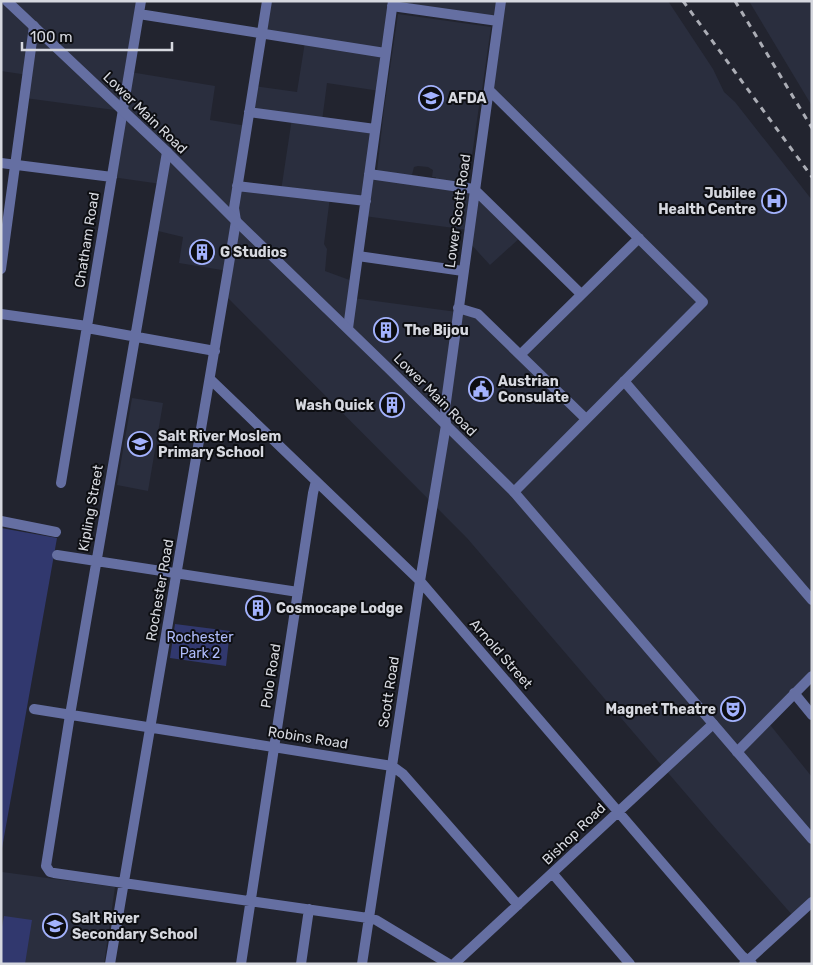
<svg xmlns="http://www.w3.org/2000/svg" width="813" height="965" font-family="Rubik,sans-serif">
<style>
.built{fill:#2a2e3e;fill-rule:evenodd}
.green{fill:#31386e}
.lines{fill:none;stroke-linecap:round;stroke-linejoin:round}
.minor{stroke:#656fa2;stroke-width:10}
.tertiary{stroke:#656fa2;stroke-width:10}
.rail{stroke:#abadb5;stroke-width:3;stroke-dasharray:6 6;stroke-linecap:butt}
.labels{text-anchor:middle;dominant-baseline:central;stroke-width:4;stroke-linejoin:round;paint-order:stroke}
.poi-label{font-size:14px;font-weight:bold;fill:#d6d8df;stroke:#0d0e12;text-anchor:start}
.street-label{font-size:14px;fill:#d6d8df;stroke:#0d0e12}
.park-label{font-size:14px;fill:#aebbfa;stroke:#0d0e12}
</style>
<rect width="100%" height="100%" fill="#22242f"/>
<path class="built" d="M1,1H141L130,72L215,86L210,120L247,126L237,186L281,191L292,118L249,112L254,86L297,92L305,42L261,33L267,1H668L713,69L724,92L735,102L812,200V676L767,721L812,777V909L809,905L794,917L717,830L467,538L224,294L228,271L179,263L183,237L154,230L161,184L112,177L122,111L25,98L28,75L1,71ZM393,6L498,21L489,90L639,238L520,354L467,310L457,312L353,298L355,282L325,271L327,249L324,244L330,197L365,201L364,216L469,230L468,241L490,265L523,235L474,189L370,174L375,129L322,121L327,83L380,91Z
M749,1H812V106Z
M398,14L491,27L481,97L477,99H480L468,184L436,179V177H432L433,170L428,167L418,166L414,167L412,175L377,171L384,109Z
M132,398L163,403L148,491L117,485Z
M2,872L115,887L104,964H1Z"/>
<path class="green" d="M1,528L57,538L1,854Z
M175,624L230,631L226,666L170,658Z
M4,916L32,920L25,964H1V932Z"/>
<g class="lines">
<path class="minor" d="M392,6L498,21
M139,14L385,53
M489,90L703,302L514,492
M249,112L375,129
M167,152L70,715L46,866L50,872L54,873L368,918L376,920L449,964
M1,163L112,177
M369,174L474,189
M237,186L366,201
M474,189L581,294
M358,256L463,271
M1,269L34,26
M458,308L478,314L586,419
M1,314L87,326
M87,328L215,351
M348,328L393,1
M520,355L639,238
M210,379L420,581L742,956L752,964
M624,381L812,600
M61,483L141,1
M1,521L56,532
M57,555L298,592
M794,693L812,715
M34,709L392,766L403,774L518,905
M737,752L812,676
M553,874L630,964
M110,964L228,270L236,221L234,208L267,1
M241,964L313,493L316,481
M301,964L309,909
M362,964L420,581L446,425L445,409L501,1
M454,964L713,724
M744,964L812,902"/>
<path class="tertiary" d="M7,1L167,152L236,221L387,367L514,492L812,839"/>
<path class="rail" d="M683,1L812,177
M735,1L812,128"/>
</g>
<defs>
<symbol id="university-ring" viewBox="-11 -11 22 22"><circle r="9.5" fill="#0d0e12" stroke="#a3b2fd" stroke-width="1.5"/><path d="M0-5L7-2L0 1L-7-2ZM-4 1L0 2.5L4 1V4Q0 6-4 4Z" fill="#a3b2fd"/></symbol>
<symbol id="hospital-ring" viewBox="-11 -11 22 22"><circle r="9.5" fill="#0d0e12" stroke="#a3b2fd" stroke-width="1.5"/><path d="M-5-5h3v3.5h4V-5h3V5h-3V1.5h-4V5h-3Z" fill="#a3b2fd"/></symbol>
<symbol id="building-ring" viewBox="-11 -11 22 22"><circle r="9.5" fill="#0d0e12" stroke="#a3b2fd" stroke-width="1.5"/><path d="M-4-6H4V6H1V3H-1V6H-4ZM-2.5-4.3h1.7v1.8h-1.7ZM.8-4.3h1.7v1.8H.8ZM-2.5-1h1.7V.8h-1.7ZM.8-1h1.7V.8H.8Z" fill="#a3b2fd"/></symbol>
<symbol id="civic-ring" viewBox="-11 -11 22 22"><circle r="9.5" fill="#0d0e12" stroke="#a3b2fd" stroke-width="1.5"/><path d="M-.6-6.5H3V-4.5H.6V-3L4-1V1h2V6H-6V1h2V-1L-.6-3ZM-1.2 2.5V6h2.4V2.5Z" fill="#a3b2fd"/></symbol>
<symbol id="school-ring" viewBox="-11 -11 22 22"><circle r="9.5" fill="#0d0e12" stroke="#a3b2fd" stroke-width="1.5"/><path d="M0-5L7-2L0 1L-7-2ZM-4 1L0 2.5L4 1V4Q0 6-4 4Z" fill="#a3b2fd"/></symbol>
<symbol id="theatre-ring" viewBox="-11 -11 22 22"><circle r="9.5" fill="#0d0e12" stroke="#a3b2fd" stroke-width="1.5"/><path d="M-5-5.5Q0-4 5-5.5V0Q5 5 0 6Q-5 5-5 0ZM-3.3-2.5H-1v1.5H-3.3ZM1-2.5H3.3v1.5H1ZM-2.8 1Q0 5.5 2.8 1Z" fill="#a3b2fd"/></symbol>
</defs>
<g fill-rule="evenodd">
<use href="#university-ring" x="417" y="84" width="28" height="28"/>
<use href="#hospital-ring" x="760" y="187" width="28" height="28"/>
<use href="#building-ring" x="188" y="238" width="28" height="28"/>
<use href="#building-ring" x="372" y="316" width="28" height="28"/>
<use href="#civic-ring" x="467" y="375" width="28" height="28"/>
<use href="#building-ring" x="378" y="391" width="28" height="28"/>
<use href="#school-ring" x="126" y="430" width="28" height="28"/>
<use href="#building-ring" x="244" y="594" width="28" height="28"/>
<use href="#theatre-ring" x="719" y="695" width="28" height="28"/>
<use href="#school-ring" x="41" y="912" width="28" height="28"/>
</g>
<g class="labels">
<g class="poi-label">
<text x="448" y="98">AFDA</text>
<text x="756" y="193" text-anchor="end">Jubilee<tspan x="756" dy="16">Health Centre</tspan></text>
<text x="220" y="252">G Studios</text>
<text x="404" y="330">The Bijou</text>
<text x="498" y="381">Austrian<tspan x="498" dy="16">Consulate</tspan></text>
<text x="374" y="405" text-anchor="end">Wash Quick</text>
<text x="158" y="436">Salt River Moslem<tspan x="158" dy="16">Primary School</tspan></text>
<text x="276" y="608">Cosmocape Lodge</text>
<text x="716" y="709" text-anchor="end">Magnet Theatre</text>
<text x="72" y="918">Salt River<tspan x="72" dy="16">Secondary School</tspan></text>
</g>
<g class="street-label">
<text transform="translate(145 113) rotate(44)">Lower Main Road</text>
<text transform="translate(458 211) rotate(-82)">Lower Scott Road</text>
<text transform="translate(87 240) rotate(-81)">Chatham Road</text>
<text transform="translate(435 395) rotate(45)">Lower Main Road</text>
<text transform="translate(91 508) rotate(-80)">Kipling Street</text>
<text transform="translate(160 590) rotate(-80)">Rochester Road</text>
<text transform="translate(501 654) rotate(49)">Arnold Street</text>
<text transform="translate(271 676) rotate(-81)">Polo Road</text>
<text transform="translate(389 692) rotate(-81)">Scott Road</text>
<text transform="translate(308 738) rotate(9)">Robins Road</text>
<text transform="translate(574 834) rotate(-44)">Bishop Road</text>
</g>
<g class="park-label">
<text x="200" y="637">Rochester<tspan x="200" dy="16">Park 2</tspan></text>
</g>
</g>
<rect width="813" height="965" fill="none" stroke="#d6d8df" stroke-width="5"/>
<path d="M22 42v8h150v-8" fill="none" stroke="#d6d8df" stroke-width="2.5"/>
<text x="30" y="42" font-size="15" fill="#d6d8df" stroke="#0d0e12" stroke-width="4" paint-order="stroke">100 m</text>
</svg>
